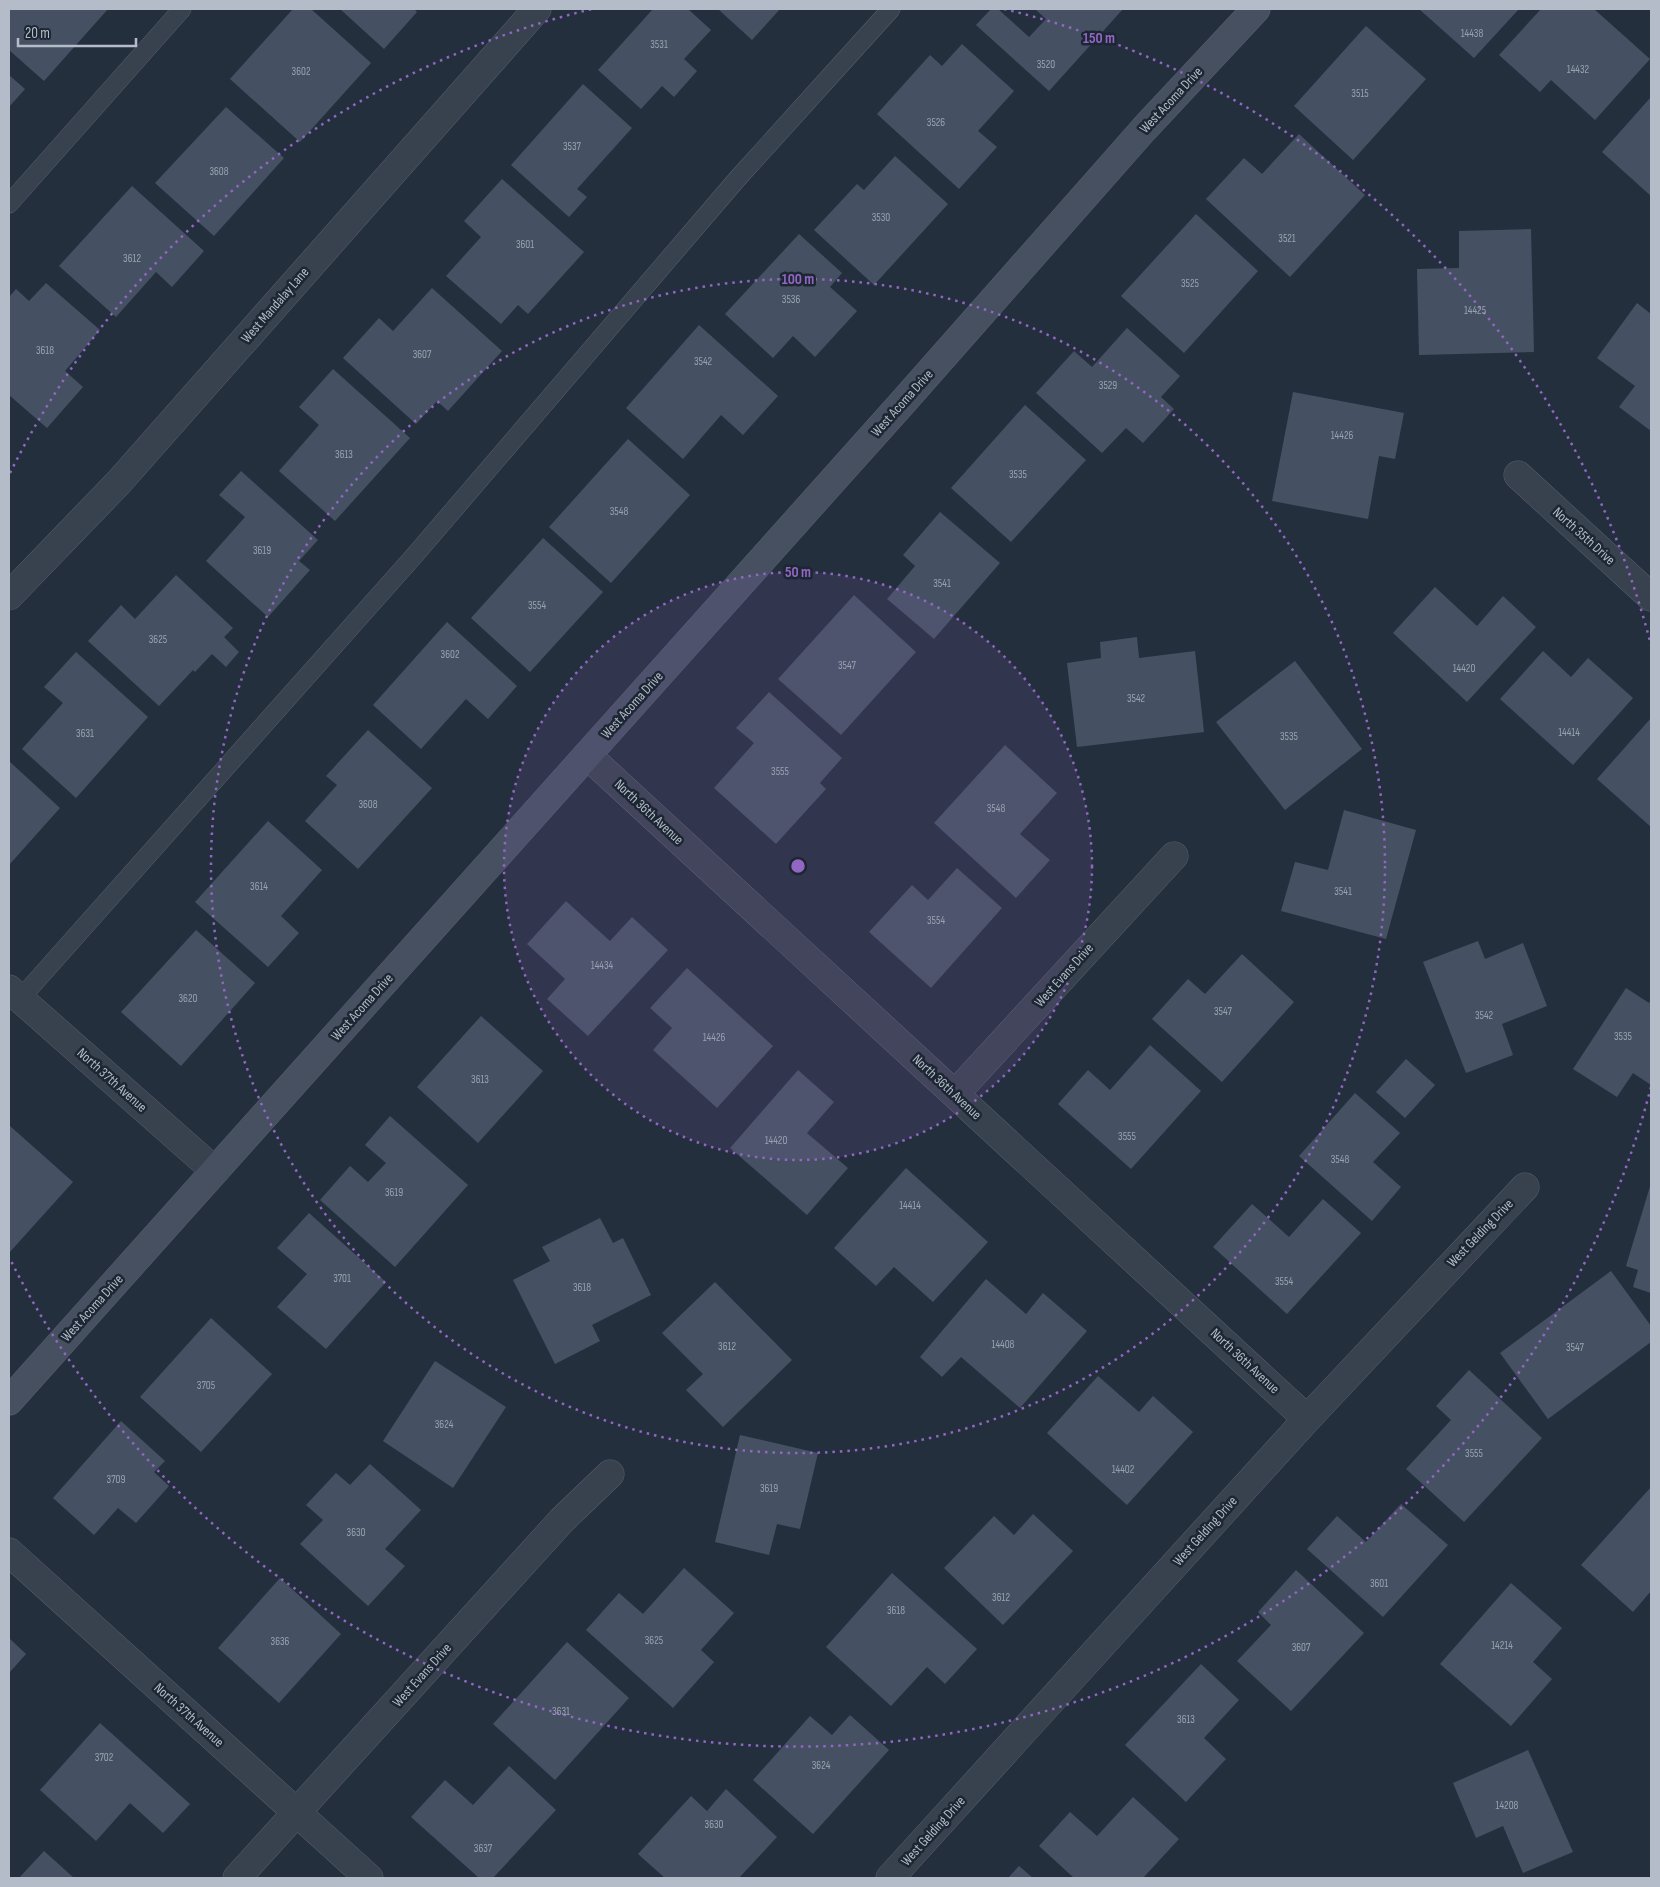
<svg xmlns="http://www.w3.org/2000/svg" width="1660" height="1887" font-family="'Sofia Sans Condensed',sans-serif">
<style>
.building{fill:#455162}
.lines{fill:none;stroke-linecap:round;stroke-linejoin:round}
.lane-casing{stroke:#565f6c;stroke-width:19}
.street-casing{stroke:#565f6c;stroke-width:29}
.secondary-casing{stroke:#565f6c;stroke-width:29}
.lane{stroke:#38414e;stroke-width:18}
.street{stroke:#38414e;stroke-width:28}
.secondary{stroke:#465061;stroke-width:28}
.ring{fill:none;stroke:#9266c3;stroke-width:2.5;stroke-dasharray:2.5 5}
.labels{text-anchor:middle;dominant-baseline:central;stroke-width:5;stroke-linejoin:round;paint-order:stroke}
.number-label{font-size:11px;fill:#98a1af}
.street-label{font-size:14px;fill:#b4bcc9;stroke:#1d2633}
.centre{fill:#9266c3;stroke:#1d2633;stroke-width:2.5}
.ring-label{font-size:15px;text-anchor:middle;font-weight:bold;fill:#9266c3;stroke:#1d2633;stroke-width:5;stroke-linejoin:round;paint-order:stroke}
</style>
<rect width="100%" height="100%" fill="#242f3e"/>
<path class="building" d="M9,9H108L44,81L9,50Z
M293,9H311L371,63L300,142L230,79Z
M340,9H414L417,12L384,49Z
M653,9H688L711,30L684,59L697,71L674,97L662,86L641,109L598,70Z
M718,9H780L752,40Z
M991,9H998L1029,37L1046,19L1035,9H1123L1049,91L976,25Z
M1419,9H1519L1474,58Z
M1541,9H1594L1650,59L1595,120L1551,80L1540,92L1499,55Z
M1366,26L1426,79L1353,160L1294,106Z
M962,44L1014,91L978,131L997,147L959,189L877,114L930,55L942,66Z
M9,75L25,89L9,107Z
M583,84L632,128L577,189L587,197L569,217L511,165Z
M1651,97V196L1602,152Z
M226,107L284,158L214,236L155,183Z
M1299,134L1365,195L1290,277L1206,199L1244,158L1262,174Z
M895,156L948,204L874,285L814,230L857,184L864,190Z
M502,179L584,252L528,314L518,305L501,324L446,276L481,237L464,221Z
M132,186L204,251L172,287L156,272L116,317L59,266Z
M1196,214L1258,271L1184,353L1121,296Z
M1531,229L1534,352L1419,355L1417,269L1459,268V231Z
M799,234L842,273L830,287L857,311L815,357L793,336L773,358L725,314Z
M46,283L100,330L65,371L83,387L47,428L9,395V297L16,289L29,301Z
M432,288L502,351L448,411L437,401L416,424L343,358L379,318L393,331Z
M1637,303L1651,314V431L1619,407L1635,386L1597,358Z
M699,325L778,396L743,435L721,415L683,459L626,408Z
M1127,328L1180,376L1161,397L1174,409L1143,443L1126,428L1102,453L1036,393L1074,351L1092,367Z
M333,369L410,438L335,521L279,471L319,425L299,407Z
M1293,392L1404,413L1395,459L1379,456L1368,519L1272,501Z
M1025,405L1086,460L1011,542L951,488Z
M628,439L690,495L611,583L549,527Z
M241,471L318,540L299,561L310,570L268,617L206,561L245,517L219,495Z
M940,512L1000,563L934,639L887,599L915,566L903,555Z
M543,538L603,592L530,672L471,618Z
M176,575L233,628L224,637L239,652L226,667L212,654L195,672L193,670L159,706L88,641L121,605L135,619Z
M1435,587L1477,626L1503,596L1536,627L1467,702L1393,633Z
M854,595L916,652L841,735L778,679Z
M447,622L517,686L488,719L466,699L421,749L373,705Z
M1137,637L1139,658L1195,651L1204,732L1077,747L1067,663L1101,658L1100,642Z
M1543,651L1571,677L1588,658L1633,698L1573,765L1500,699Z
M76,652L148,717L76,798L22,749L63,703L44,687Z
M1295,661L1362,749L1285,810L1216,722Z
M769,692L842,758L820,783L826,789L776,844L714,788L754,743L736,728Z
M1651,718V827L1597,779Z
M368,730L432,788L358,869L305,821L337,785L326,776Z
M1005,745L1057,793L1020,834L1050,860L1016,898L934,823Z
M9,761L60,808L9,865Z
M1344,810L1416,830L1386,939L1281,911L1295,862L1328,870Z
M268,821L322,870L281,916L299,933L268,967L195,902Z
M957,868L1002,908L931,988L869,932L912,885L928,900Z
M566,901L610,941L632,917L668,950L588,1036L547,999L565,979L527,944Z
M196,930L255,983L181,1066L121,1012Z
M1478,941L1485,959L1523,943L1547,1006L1502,1024L1513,1055L1466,1073L1423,962Z
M1242,954L1294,1002L1222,1082L1152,1019L1188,979L1205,994Z
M687,968L773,1046L717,1108L653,1050L672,1028L650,1008Z
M1626,988L1649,1003L1651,999V1085L1633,1073L1617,1097L1573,1069Z
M481,1016L543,1071L478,1143L417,1087Z
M1150,1045L1201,1091L1131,1169L1058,1104L1088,1070L1110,1090Z
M1406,1059L1435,1085L1405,1118L1376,1092Z
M798,1070L834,1102L807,1133L848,1168L807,1215L730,1148Z
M1355,1093L1400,1133L1373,1162L1401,1187L1372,1221L1299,1156Z
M390,1116L468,1185L395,1267L320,1200L350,1166L368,1182L386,1163L365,1145Z
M10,1126L73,1182L9,1253V1127Z
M906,1168L988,1242L933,1302L894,1267L876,1286L834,1248Z
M1651,1183V1293L1633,1287L1638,1270L1626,1266Z
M1323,1199L1361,1233L1287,1314L1213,1247L1252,1204L1289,1237Z
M309,1213L386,1282L326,1349L277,1307L307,1274L277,1248Z
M600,1218L613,1243L623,1238L651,1295L592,1325L600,1341L555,1364L513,1280L550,1261L542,1247Z
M1611,1271L1651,1326V1342L1548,1419L1500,1353Z
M986,1279L1026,1314L1043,1293L1087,1331L1020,1408L961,1357L942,1377L920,1357Z
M715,1282L792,1360L723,1427L686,1390L703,1374L662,1333Z
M211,1318L272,1374L201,1452L140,1397Z
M435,1361L506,1407L453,1488L383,1441Z
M1469,1370L1542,1438L1464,1522L1406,1469L1451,1420L1436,1406Z
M1098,1376L1139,1412L1153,1396L1193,1432L1127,1505L1047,1433Z
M121,1421L165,1461L154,1472L169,1486L136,1523L118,1508L94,1535L53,1498Z
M740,1435L818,1453L800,1529L777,1524L769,1555L715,1542Z
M370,1464L421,1510L385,1549L405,1566L368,1606L300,1544L323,1520L306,1505L336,1473L350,1485Z
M1651,1487V1591L1633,1612L1581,1565Z
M1401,1504L1448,1545L1383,1617L1307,1549L1337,1516L1366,1542Z
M1033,1514L1073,1551L1003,1625L944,1568L994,1516L1014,1535Z
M684,1568L734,1613L701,1650L714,1662L673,1708L586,1630L619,1593L643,1614Z
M1296,1570L1364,1633L1291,1711L1237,1661L1271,1625L1258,1612Z
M892,1573L977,1649L945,1684L927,1667L891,1706L826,1647Z
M280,1578L341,1634L279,1703L218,1648Z
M1511,1583L1562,1628L1533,1662L1552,1679L1511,1726L1440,1664Z
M9,1638L26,1654L9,1673Z
M567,1642L629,1698L555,1780L493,1724Z
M1201,1664L1239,1700L1204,1738L1226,1759L1186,1802L1125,1745Z
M850,1715L889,1750L813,1834L753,1780L810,1716L832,1735Z
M100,1723L190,1804L163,1833L130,1803L96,1841L40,1790Z
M1528,1750L1573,1852L1523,1873L1503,1826L1476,1838L1453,1783Z
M509,1766L556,1810L493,1878H479L411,1817L445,1780L473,1805Z
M726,1789L777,1837L739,1878H665L638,1854L691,1796L707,1811Z
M1133,1797L1179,1839L1143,1878H1074L1039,1846L1070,1812L1097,1836Z
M44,1851L74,1878H19Z
M1019,1866L1033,1878H1008Z"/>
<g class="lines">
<defs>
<path id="lane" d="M9,204L182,9
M20,999L414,556L738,178L891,9"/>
<path id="street" d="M1518,475L1651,597
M9,596L119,482L537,9
M587,755L1307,1419
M9,989L215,1171
M955,1094L1174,856
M9,1552L369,1878
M237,1878L562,1520L610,1474
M890,1878L1307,1419L1525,1187"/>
<path id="secondary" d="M9,1401L904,401L1144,129L1256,9"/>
</defs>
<use href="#lane" class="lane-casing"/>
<use href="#street" class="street-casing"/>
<use href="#secondary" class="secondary-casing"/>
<use href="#lane" class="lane"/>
<use href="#street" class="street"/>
<use href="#secondary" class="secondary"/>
</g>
<circle cx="798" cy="866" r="294" fill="#9266c3" fill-opacity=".12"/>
<g class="ring">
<circle cx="798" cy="866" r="294"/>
<circle cx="798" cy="866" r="587"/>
<path d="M1651 1087A881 881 0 0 1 10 1259M10 473A881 881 0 0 1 592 9M1004 9A881 881 0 0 1 1651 645"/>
</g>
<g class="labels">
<g class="number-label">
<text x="1472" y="33">14438</text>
<text x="659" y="44">3531</text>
<text x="1046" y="64">3520</text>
<text x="1578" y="69">14432</text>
<text x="301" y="71">3602</text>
<text x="1360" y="93">3515</text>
<text x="936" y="122">3526</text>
<text x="572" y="146">3537</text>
<text x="219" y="171">3608</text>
<text x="881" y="217">3530</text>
<text x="1287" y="238">3521</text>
<text x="525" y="244">3601</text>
<text x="132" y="258">3612</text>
<text x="1190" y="283">3525</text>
<text x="791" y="299">3536</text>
<text x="1475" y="310">14425</text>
<text x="45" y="350">3618</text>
<text x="422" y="354">3607</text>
<text x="703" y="361">3542</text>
<text x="1108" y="385">3529</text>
<text x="1342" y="435">14426</text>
<text x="344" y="454">3613</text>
<text x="1018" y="474">3535</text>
<text x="619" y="511">3548</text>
<text x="262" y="550">3619</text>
<text x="942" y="583">3541</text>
<text x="537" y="605">3554</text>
<text x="158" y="639">3625</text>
<text x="450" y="654">3602</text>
<text x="847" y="665">3547</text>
<text x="1464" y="668">14420</text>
<text x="1136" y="698">3542</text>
<text x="1569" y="732">14414</text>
<text x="85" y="733">3631</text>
<text x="1289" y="736">3535</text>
<text x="780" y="771">3555</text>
<text x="368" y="804">3608</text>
<text x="996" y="808">3548</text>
<text x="259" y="886">3614</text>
<text x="1343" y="891">3541</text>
<text x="936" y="920">3554</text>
<text x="602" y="965">14434</text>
<text x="188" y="998">3620</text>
<text x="1223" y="1011">3547</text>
<text x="1484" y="1015">3542</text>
<text x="1623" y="1036">3535</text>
<text x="714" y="1037">14426</text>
<text x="480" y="1079">3613</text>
<text x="1127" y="1136">3555</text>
<text x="776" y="1140">14420</text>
<text x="1340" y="1159">3548</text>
<text x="394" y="1192">3619</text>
<text x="910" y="1205">14414</text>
<text x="342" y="1278">3701</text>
<text x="1284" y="1281">3554</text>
<text x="582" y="1287">3618</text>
<text x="1003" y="1344">14408</text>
<text x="727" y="1346">3612</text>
<text x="1575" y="1347">3547</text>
<text x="206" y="1385">3705</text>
<text x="444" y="1424">3624</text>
<text x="1474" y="1453">3555</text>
<text x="1123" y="1469">14402</text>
<text x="116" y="1479">3709</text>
<text x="769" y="1488">3619</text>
<text x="356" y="1532">3630</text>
<text x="1379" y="1583">3601</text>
<text x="1001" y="1597">3612</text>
<text x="896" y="1610">3618</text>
<text x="654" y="1640">3625</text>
<text x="280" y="1641">3636</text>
<text x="1502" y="1645">14214</text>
<text x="1301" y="1647">3607</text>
<text x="561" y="1711">3631</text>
<text x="1186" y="1719">3613</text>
<text x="104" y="1757">3702</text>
<text x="821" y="1765">3624</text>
<text x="1507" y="1805">14208</text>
<text x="714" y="1824">3630</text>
<text x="483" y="1848">3637</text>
</g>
<g class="street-label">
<text transform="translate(1171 100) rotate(-47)">West Acoma Drive</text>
<text transform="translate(275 305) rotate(-49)">West Mandalay Lane</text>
<text transform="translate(902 403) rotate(-48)">West Acoma Drive</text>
<text transform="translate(1584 536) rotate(42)">North 35th Drive</text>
<text transform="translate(632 705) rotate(-48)">West Acoma Drive</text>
<text transform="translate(649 812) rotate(43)">North 36th Avenue</text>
<text transform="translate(1064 975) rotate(-48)">West Evans Drive</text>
<text transform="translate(362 1007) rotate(-48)">West Acoma Drive</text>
<text transform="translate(112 1080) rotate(42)">North 37th Avenue</text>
<text transform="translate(947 1087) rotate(43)">North 36th Avenue</text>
<text transform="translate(1480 1233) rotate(-46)">West Gelding Drive</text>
<text transform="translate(92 1308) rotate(-48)">West Acoma Drive</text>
<text transform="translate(1245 1361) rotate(43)">North 36th Avenue</text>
<text transform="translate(1205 1531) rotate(-48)">West Gelding Drive</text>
<text transform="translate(422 1675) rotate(-48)">West Evans Drive</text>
<text transform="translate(189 1715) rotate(42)">North 37th Avenue</text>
<text transform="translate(933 1831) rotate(-48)">West Gelding Drive</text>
</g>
</g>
<circle cx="798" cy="866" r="8" class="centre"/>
<g class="ring-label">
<text x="1099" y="43">150 m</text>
<text x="798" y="284">100 m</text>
<text x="798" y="577">50 m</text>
</g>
<rect width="1660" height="1887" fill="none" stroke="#b4bcc9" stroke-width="20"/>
<path d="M18 38v8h118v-8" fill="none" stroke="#b4bcc9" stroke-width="2.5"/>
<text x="25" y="38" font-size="15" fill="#b4bcc9" stroke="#1d2633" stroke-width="4" paint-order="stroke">20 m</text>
</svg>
